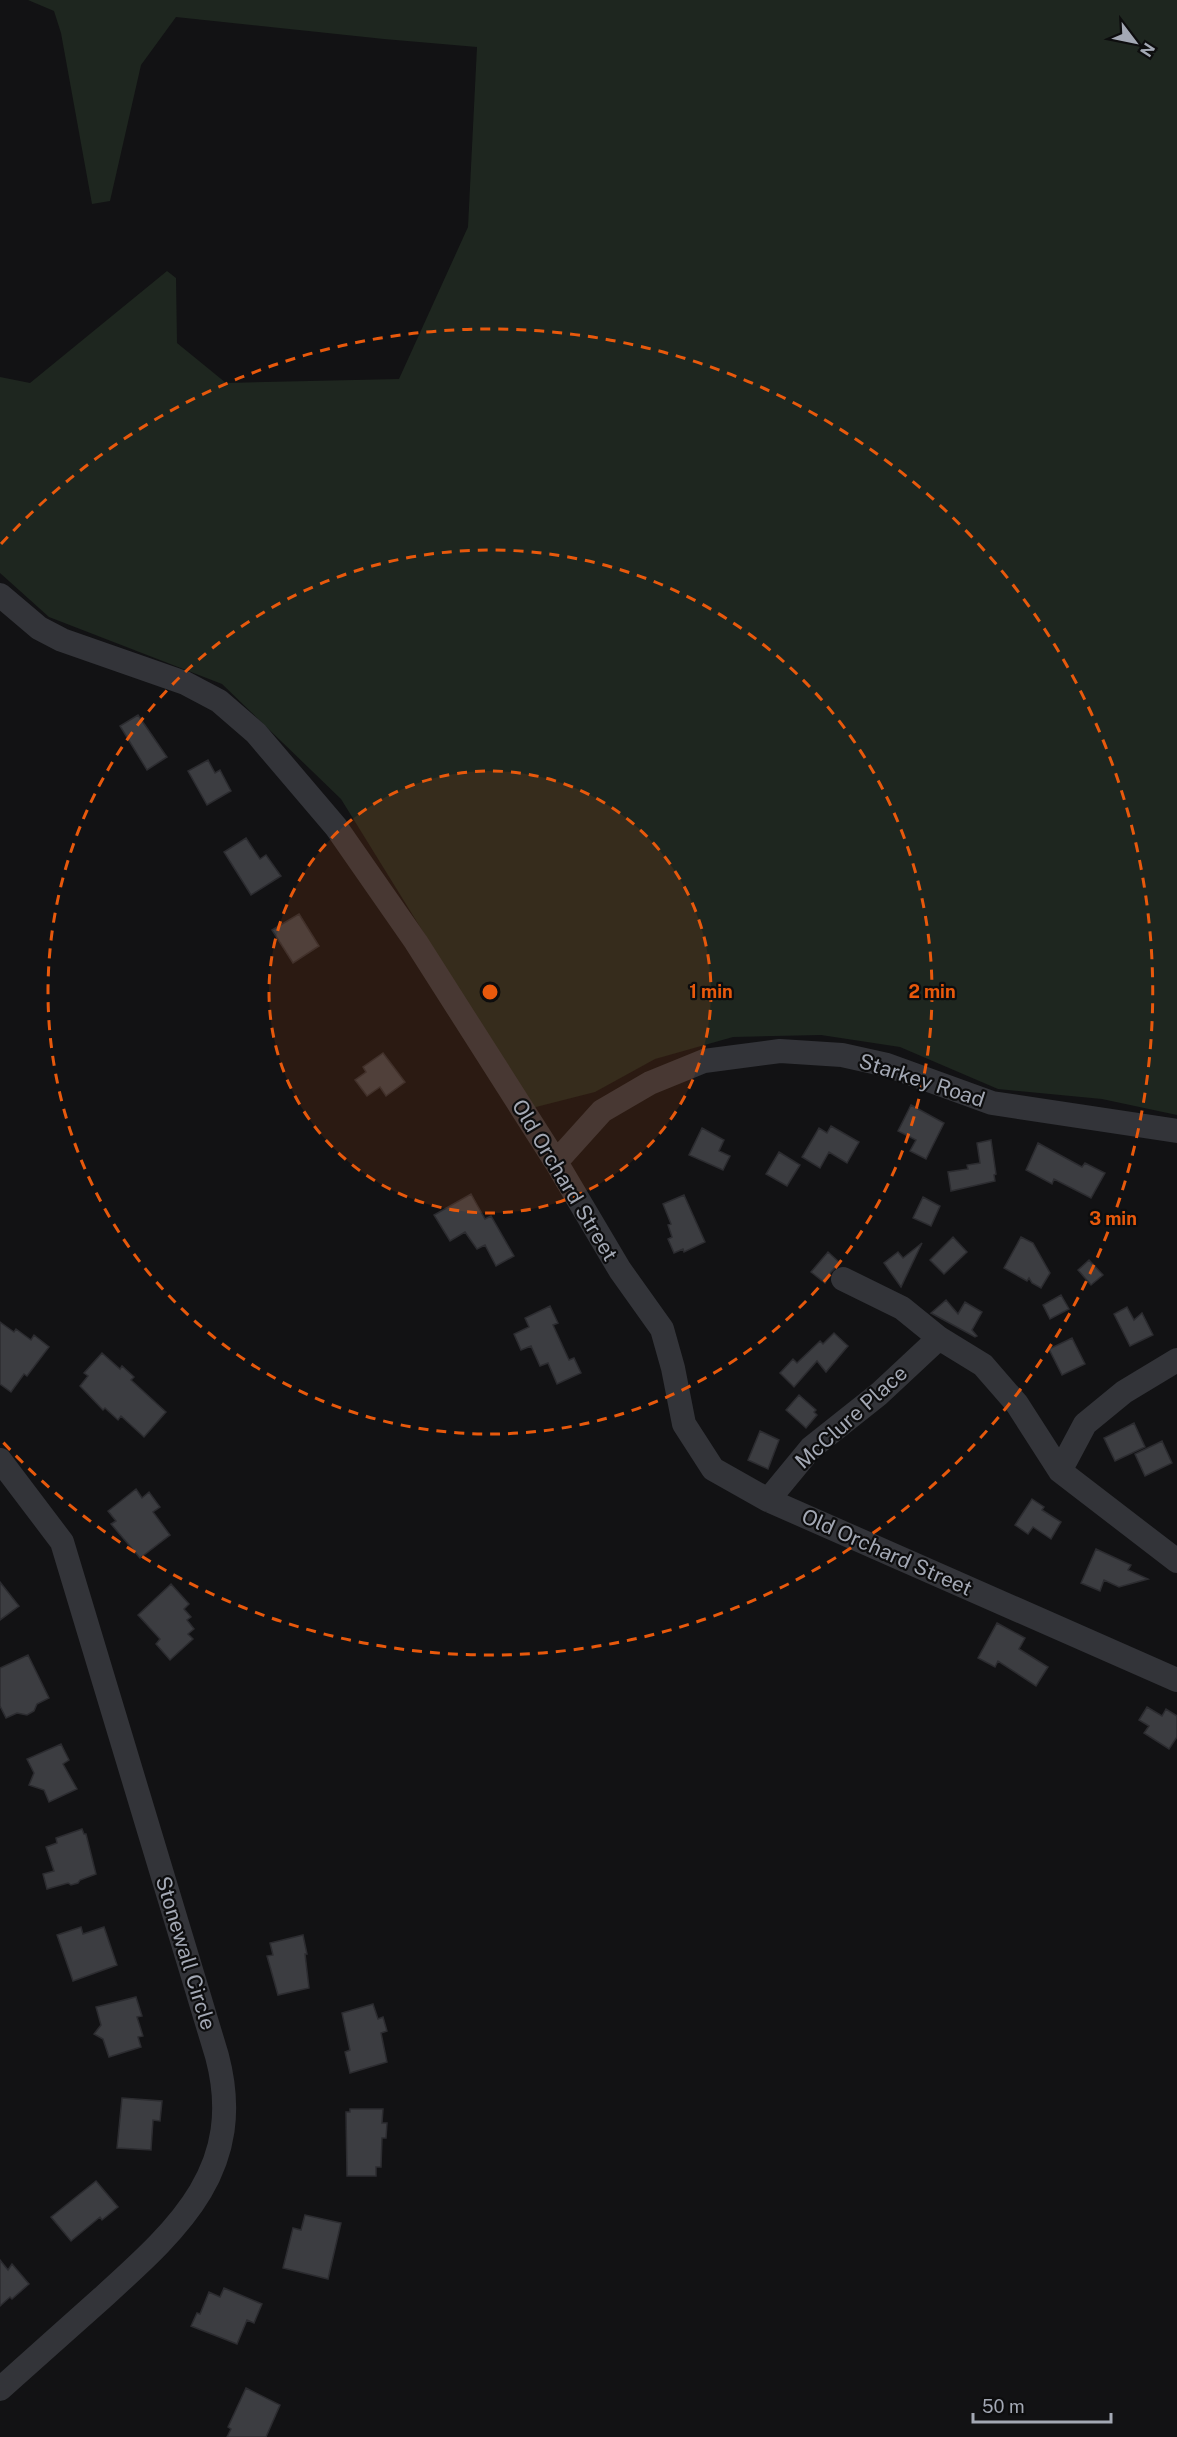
<svg xmlns="http://www.w3.org/2000/svg" width="1177" height="2437" font-family="'Public Sans',sans-serif">
<style>
.green{fill:#1e261f}
.building{fill:#3c3d41;stroke:#2c2c30;stroke-width:1.5}
.lines{fill:none;stroke-linecap:round;stroke-linejoin:round}
.minor{stroke:#333439;stroke-width:24}
.ring{fill:none;stroke:#e8590c;stroke-width:3;stroke-dasharray:10 8}
.labels{text-anchor:middle;dominant-baseline:central;stroke-width:4.5;stroke-linejoin:round;paint-order:stroke}
.street-label{font-size:21px;fill:#a3a8b4;stroke:#0d0d0e}
.centre{fill:#e8590c;stroke:#0d0d0e;stroke-width:3}
.ring-label{font-size:18px;text-anchor:middle;font-weight:bold;fill:#e8590c;stroke:#0d0d0e;stroke-width:4.5;stroke-linejoin:round;paint-order:stroke}
</style>
<rect width="100%" height="100%" fill="#121214"/>
<path class="green" d="M28,0H1177V1115L1102,1099L998,1089L900,1047L821,1035L733,1037L655,1059L595,1092L532,1108L341,799L222,684L49,617L0,573V377L30,383L167,271L176,278L177,343L226,383L399,379L468,227L477,47L384,39L176,17L141,65L110,201L92,204L61,33L54,11Z"/>
<path class="building" d="M138,715L167,757L147,770L120,726Z
M208,760L215,773L220,770L231,791L207,805L188,771Z
M246,838L260,859L266,855L281,876L251,895L224,852Z
M299,914L319,946L293,963L272,930Z
M383,1053L405,1082L386,1096L380,1087L367,1096L355,1080L366,1072L363,1067Z
M911,1105L944,1123L926,1159L910,1151L916,1140L898,1131Z
M831,1126L859,1142L847,1163L829,1152L820,1168L802,1157L819,1128L827,1133Z
M702,1128L724,1140L719,1151L730,1156L723,1170L689,1155Z
M991,1140L996,1174L994,1175L995,1181L951,1191L948,1172L968,1169L967,1165L980,1163L977,1143Z
M1038,1143L1082,1167L1085,1163L1105,1173L1091,1198L1054,1179L1052,1184L1026,1170Z
M779,1152L800,1165L787,1186L766,1174Z
M471,1194L485,1219L491,1216L514,1256L496,1266L485,1245L477,1249L465,1232L450,1241L434,1215Z
M684,1195L705,1242L684,1252L683,1249L674,1253L668,1239L672,1237L668,1225L671,1224L663,1204Z
M923,1197L940,1206L931,1226L913,1218Z
M953,1237L967,1252L944,1274L930,1260Z
M1021,1237L1033,1243L1050,1273L1041,1288L1032,1283L1029,1278L1027,1281L1004,1268Z
M922,1243L901,1287L884,1263L898,1252L903,1258Z
M828,1252L840,1263L831,1272L825,1283L811,1272Z
M1089,1260L1103,1275L1091,1285L1078,1270Z
M1061,1295L1069,1309L1050,1319L1043,1305Z
M946,1300L958,1314L965,1302L982,1312L972,1330L977,1336L975,1337L931,1313Z
M550,1306L558,1323L553,1325L569,1360L574,1358L581,1373L557,1384L548,1363L540,1366L531,1346L521,1350L514,1334L529,1327L525,1318Z
M1127,1307L1134,1320L1142,1313L1153,1335L1130,1346L1114,1314Z
M0,1322L14,1332L16,1329L31,1340L34,1335L49,1347L27,1376L24,1374L11,1392L0,1384Z
M834,1333L848,1346L826,1372L817,1361L794,1387L780,1373L793,1359L797,1363L820,1341L823,1344Z
M1072,1338L1085,1364L1062,1375L1049,1349Z
M102,1353L120,1369L122,1366L134,1377L131,1380L166,1412L144,1437L121,1416L118,1420L105,1408L103,1410L80,1386L88,1376L84,1373Z
M799,1395L816,1410L814,1412L817,1415L806,1428L786,1410Z
M1134,1423L1145,1447L1115,1461L1104,1438Z
M760,1431L779,1440L768,1469L748,1460Z
M1162,1441L1172,1463L1145,1476L1135,1454Z
M136,1489L142,1498L149,1492L160,1507L153,1512L170,1535L140,1558L111,1524L116,1521L108,1511Z
M1032,1499L1044,1507L1042,1510L1061,1522L1051,1539L1033,1527L1028,1534L1015,1525Z
M1096,1549L1131,1565L1128,1570L1148,1579L1119,1587L1104,1580L1100,1591L1081,1583Z
M0,1582L19,1606L0,1620Z
M171,1584L189,1604L184,1609L191,1617L187,1620L194,1629L188,1634L193,1639L170,1660L156,1644L160,1639L138,1615Z
M997,1623L1025,1638L1019,1649L1048,1667L1036,1686L998,1661L995,1667L978,1658Z
M28,1655L49,1698L37,1704L34,1711L27,1715L17,1713L6,1718L0,1706V1668Z
M1147,1707L1162,1716L1166,1709L1177,1716V1737L1169,1749L1144,1733L1149,1726L1139,1720Z
M61,1744L69,1760L63,1764L77,1789L49,1802L44,1790L29,1785L34,1773L27,1759Z
M82,1829L84,1834H86L96,1874L80,1880L78,1883L71,1885L68,1883L47,1889L43,1874L54,1871L46,1847L57,1843L56,1838Z
M81,1927L83,1934L104,1927L117,1965L73,1981L57,1935Z
M303,1935L307,1954H305L309,1988L278,1995L267,1956L273,1955L270,1943Z
M136,1997L142,2016L137,2017L143,2036L138,2037L141,2047L109,2057L103,2039L94,2034L101,2025L96,2007Z
M373,2004L378,2019L383,2017L387,2031L381,2033L387,2062L350,2073L345,2052L350,2050L342,2013Z
M122,2098L162,2101L160,2121L153,2120L151,2150L117,2148Z
M350,2109H383L382,2123H387L386,2138H382L381,2167H376V2176H347L346,2112H350Z
M96,2181L118,2207L102,2220L100,2217L71,2241L51,2217Z
M305,2215L341,2223L328,2279L283,2268L293,2228L301,2230Z
M0,2260L8,2270L12,2264L29,2284L12,2299L10,2297L0,2306Z
M224,2288L262,2304L254,2323L247,2320L237,2344L191,2326L197,2313L200,2314L209,2292L220,2297Z
M246,2388L280,2405L266,2437H227L231,2429L228,2427Z"/>
<g class="lines">
<path class="minor" d="M0,595L39,628L62,640L185,683L219,701L256,733L336,827L416,942L556,1162L620,1270L662,1329L673,1368L684,1424L713,1469L768,1500L1177,1680
M556,1162L602,1111L650,1083L704,1061L780,1051L842,1055L887,1065L992,1103L1177,1131
M843,1279L902,1308L939,1338L983,1365L1017,1404L1060,1471L1177,1561
M0,1460L62,1542L217,2056C247,2169 178,2229 102,2298C68,2328 34,2359 0,2389
M1060,1471L1085,1424L1124,1392L1177,1360
M768,1500L811,1448L879,1394L939,1338"/>
</g>
<circle cx="490" cy="992" r="221" fill="#e8590c" fill-opacity=".12"/>
<g class="ring">
<circle cx="490" cy="992" r="221"/>
<circle cx="490" cy="992" r="442"/>
<path d="M1 544A663 663 0 1 1 1 1440"/>
</g>
<g class="labels">
<g class="street-label">
<text transform="translate(922 1080) rotate(18)">Starkey Road</text>
<text transform="translate(565 1180) rotate(59)">Old Orchard Street</text>
<text transform="translate(851 1417) rotate(-42)">McClure Place</text>
<text transform="translate(887 1552) rotate(24)">Old Orchard Street</text>
<text transform="translate(186 1953) rotate(73)">Stonewall Circle</text>
</g>
</g>
<circle cx="490" cy="992" r="9" class="centre"/>
<g class="ring-label">
<text x="711" y="998">1 min</text>
<text x="932" y="998">2 min</text>
<text x="1113" y="1225">3 min</text>
</g>
<g transform="translate(1135 42) rotate(122)" stroke="#0d0d0e" stroke-width="4.5" paint-order="stroke">
<path d="M0-4.5L10 22L0 15L-10 22Z" fill="#a3a8b4"/>
<text y="-9" font-size="16" font-weight="bold" text-anchor="middle" fill="#a3a8b4">N</text>
</g>
<path d="M973 2413v9h138v-9" fill="none" stroke="#a3a8b4" stroke-width="3"/>
<text x="982" y="2413" font-size="18" fill="#a3a8b4" stroke="#0d0d0e" stroke-width="4.5" paint-order="stroke">50 m</text>
</svg>
